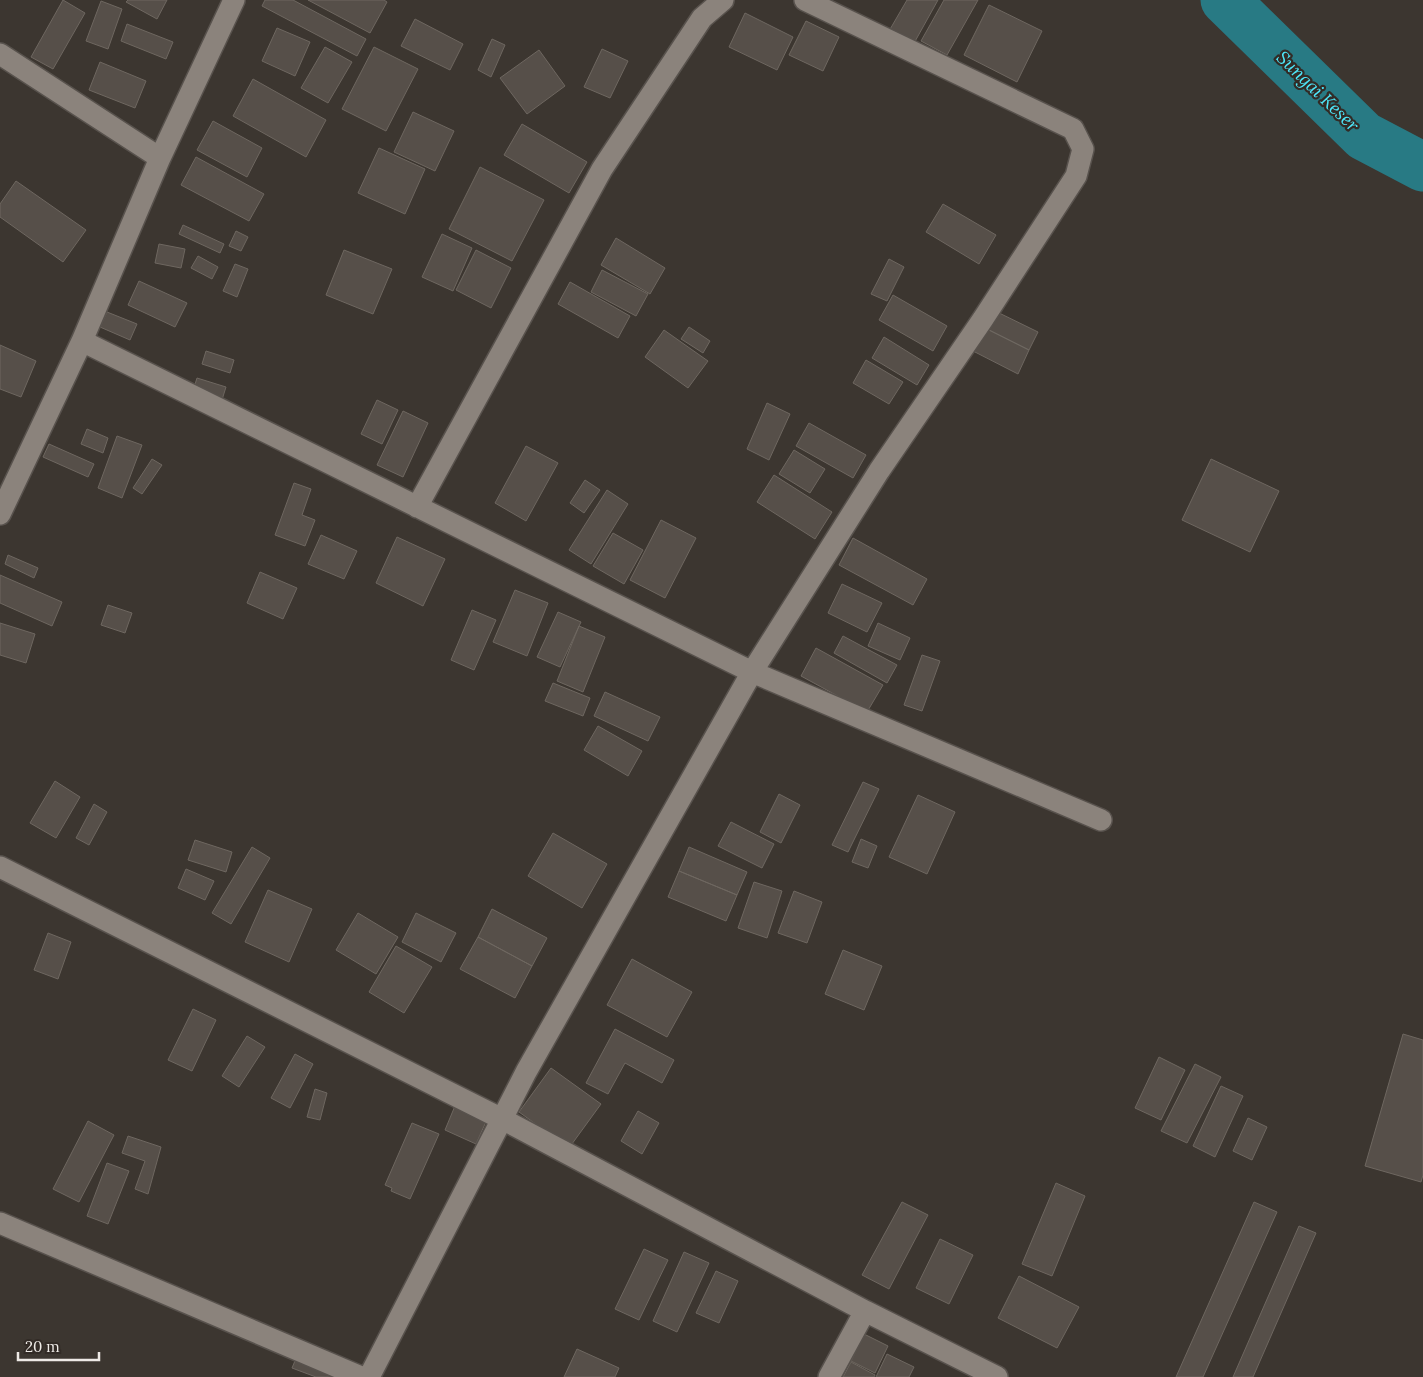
<svg xmlns="http://www.w3.org/2000/svg" width="1423" height="1377" font-family="Lora,serif">
<style>
.lines{fill:none;stroke-linecap:round;stroke-linejoin:round}
.river{stroke:#287a84;stroke-width:49}
.building{fill:#564f49;stroke:#6e6760}
.minor-casing{stroke:#58524d;stroke-width:24}
.minor{stroke:#8b837c;stroke-width:21}
.labels{text-anchor:middle;dominant-baseline:central;stroke-width:4.5;stroke-linejoin:round;paint-order:stroke}
.water-label{font-size:18px;font-style:italic;fill:#4de6f9;stroke:#322b26}
</style>
<rect width="100%" height="100%" fill="#3c3630"/>
<g class="lines">
<path class="river" d="M1225,0L1364,136L1423,167"/>
</g>
<path class="building" d="M63,0L85,13L53,69L31,57Z
M128,0H167L157,19L126,2Z
M265,0H293L366,39L357,56L262,6Z
M308,0H384L387,2L370,33Z
M907,0H938L913,45L889,31Z
M944,0H978L947,55L921,41Z
M101,1L122,9L108,49L86,41Z
M989,5L1042,31L1017,82L964,55Z
M745,13L793,37L777,70L729,47Z
M415,19L463,44L450,70L401,46Z
M806,21L839,37L823,71L789,55Z
M127,24L173,42L166,59L121,41Z
M277,28L310,42L295,76L262,61Z
M492,39L505,45L491,77L478,70Z
M325,47L352,62L328,103L301,88Z
M374,47L418,69L386,131L342,109Z
M602,49L628,61L610,98L584,87Z
M539,50L565,86L527,114L500,78Z
M100,62L146,81L135,108L89,90Z
M253,79L326,120L306,157L233,116Z
M413,112L454,131L435,171L394,152Z
M213,121L262,148L247,177L197,150Z
M522,124L587,162L569,193L504,155Z
M379,148L425,169L405,214L358,193Z
M196,157L264,194L249,221L181,185Z
M480,167L544,200L512,261L449,229Z
M16,181L86,230L63,262L0,217V204Z
M943,204L996,235L979,264L926,232Z
M183,225L224,244L220,253L179,234Z
M236,231L248,237L241,251L229,246Z
M442,234L472,248L453,291L422,277Z
M616,238L665,268L650,294L601,265Z
M159,244L185,249L181,268L155,263Z
M344,250L392,269L373,314L326,295Z
M476,250L511,268L491,308L456,290Z
M198,256L218,267L212,279L191,268Z
M889,259L904,267L887,301L871,294Z
M235,264L248,269L237,297L223,291Z
M602,270L648,294L636,316L591,292Z
M139,281L187,303L175,327L128,305Z
M570,282L630,316L618,338L558,304Z
M893,295L947,326L933,351L879,320Z
M993,310L1038,332L1029,350L985,328Z
M107,312L137,324L130,340L100,327Z
M689,327L710,341L703,353L681,339Z
M985,328L1029,350L1018,374L973,351Z
M664,330L708,361L688,388L645,357Z
M884,337L929,365L917,385L872,358Z
M0,345L36,361L21,397L0,389Z
M206,351L234,360L230,373L202,364Z
M866,360L903,382L889,404L853,383Z
M197,378L226,387L221,403L192,394Z
M377,400L398,410L382,444L361,434Z
M767,403L790,414L769,460L747,449Z
M403,411L428,423L403,477L377,465Z
M809,423L866,455L853,478L796,446Z
M87,429L108,438L103,453L81,444Z
M117,436L142,445L122,498L98,488Z
M49,444L94,464L88,477L43,457Z
M526,446L558,463L526,521L495,503Z
M794,450L825,469L810,493L779,474Z
M152,459L162,465L142,494L133,488Z
M1211,459L1279,491L1250,552L1182,520Z
M774,475L832,512L815,539L757,502Z
M585,480L600,490L584,513L570,503Z
M294,483L311,489L302,515L315,520L305,546L275,535Z
M607,490L628,504L591,564L569,550Z
M661,520L696,538L665,598L630,580Z
M613,533L643,550L624,584L593,566Z
M321,535L357,551L344,579L308,564Z
M397,537L445,559L423,606L376,583Z
M853,538L927,579L913,605L839,565Z
M8,555L38,568L34,578L5,564Z
M260,572L297,588L283,619L247,603Z
M0,575L62,602L52,626L0,603Z
M842,584L882,603L867,632L828,613Z
M515,590L548,603L527,656L493,642Z
M108,605L132,613L125,633L101,625Z
M472,610L496,620L474,670L451,660Z
M558,612L581,622L560,667L537,657Z
M0,623L35,634L26,663L0,655Z
M878,623L910,638L900,660L868,646Z
M579,626L605,637L583,692L557,681Z
M843,636L897,665L887,683L834,653Z
M816,648L883,685L867,712L801,676Z
M922,655L940,661L922,711L904,705Z
M553,683L590,698L583,716L545,701Z
M605,692L660,717L648,741L594,716Z
M598,726L642,751L628,776L584,750Z
M55,781L80,797L56,838L30,823Z
M863,782L879,789L848,852L832,845Z
M779,794L800,805L781,843L760,832Z
M918,795L955,812L927,874L889,857Z
M94,804L107,812L89,845L76,838Z
M731,822L774,844L762,868L718,846Z
M553,833L607,864L582,908L528,876Z
M861,839L877,846L868,868L852,862Z
M195,840L232,852L226,872L188,860Z
M252,847L270,858L231,924L212,913Z
M689,847L747,872L737,895L679,871Z
M186,869L214,881L205,900L178,888Z
M679,871L737,895L726,921L668,897Z
M754,882L782,891L767,938L738,928Z
M268,890L312,909L289,962L245,942Z
M794,891L822,902L807,943L778,933Z
M492,909L547,938L532,966L478,937Z
M358,913L398,937L376,974L336,950Z
M416,913L456,933L441,962L402,942Z
M48,933L71,942L58,979L34,970Z
M478,937L532,966L515,998L460,969Z
M396,946L432,967L404,1013L369,992Z
M843,950L882,966L864,1010L825,994Z
M632,959L692,992L667,1037L607,1005Z
M193,1009L216,1020L192,1071L168,1060Z
M615,1029L674,1060L662,1083L625,1063L608,1094L586,1083Z
M1403,1034L1423,1040V1175L1421,1182L1365,1166Z
M247,1036L265,1047L239,1087L222,1076Z
M295,1054L313,1064L290,1108L271,1098Z
M1159,1057L1185,1070L1161,1120L1135,1108Z
M1195,1064L1221,1077L1187,1143L1161,1131Z
M551,1068L601,1104L569,1148L519,1112Z
M1221,1086L1243,1096L1215,1157L1193,1146Z
M315,1089L327,1093L320,1120L307,1117Z
M457,1101L489,1115L476,1144L445,1130Z
M638,1111L659,1123L642,1154L621,1141Z
M1248,1118L1267,1127L1252,1160L1233,1151Z
M88,1121L114,1135L79,1202L53,1189Z
M412,1123L439,1134L410,1199L391,1191L392,1188L385,1185Z
M128,1136L161,1147L148,1194L135,1189L145,1161L122,1153Z
M107,1163L129,1171L108,1224L87,1216Z
M1056,1183L1085,1196L1052,1276L1022,1264Z
M902,1202L928,1215L889,1289L862,1275Z
M1254,1202L1277,1212L1203,1377H1176Z
M1299,1226L1316,1233L1253,1377H1233Z
M940,1239L973,1255L949,1304L916,1288Z
M644,1249L668,1260L639,1320L615,1309Z
M684,1252L709,1263L677,1332L653,1321Z
M716,1271L738,1281L719,1323L696,1313Z
M1019,1276L1079,1307L1057,1348L998,1318Z
M864,1334L888,1346L875,1373L851,1361Z
M577,1349L619,1368L615,1377H564Z
M887,1354L914,1367L909,1377H876Z
M297,1356L335,1377H316L292,1368Z
M851,1362L875,1375L874,1377H843Z"/>
<g class="lines">
<defs>
<path id="minor" d="M805,0L1073,129L1083,149L1076,176L983,319L879,471L752,672L1101,820
M0,54L160,158
M417,507L602,169L702,18L723,0
M0,514L82,341L160,158L234,0
M0,867L502,1119L526,1072L752,672L82,341
M0,1223L361,1377
M865,1311L997,1377
M369,1377L502,1119L865,1311L829,1377"/>
</defs>
<use href="#minor" class="minor-casing"/>
<use href="#minor" class="minor"/>
</g>
<g class="labels">
<g class="water-label">
<text transform="translate(1318 91) rotate(44)">Sungai Keser</text>
</g>
</g>
<path d="M18 1352v8h81v-8" fill="none" stroke="#eeeae6" stroke-width="2.5"/>
<text x="25" y="1352" font-size="15" fill="#eeeae6" stroke="#322b26" stroke-width="4" paint-order="stroke">20 m</text>
</svg>
